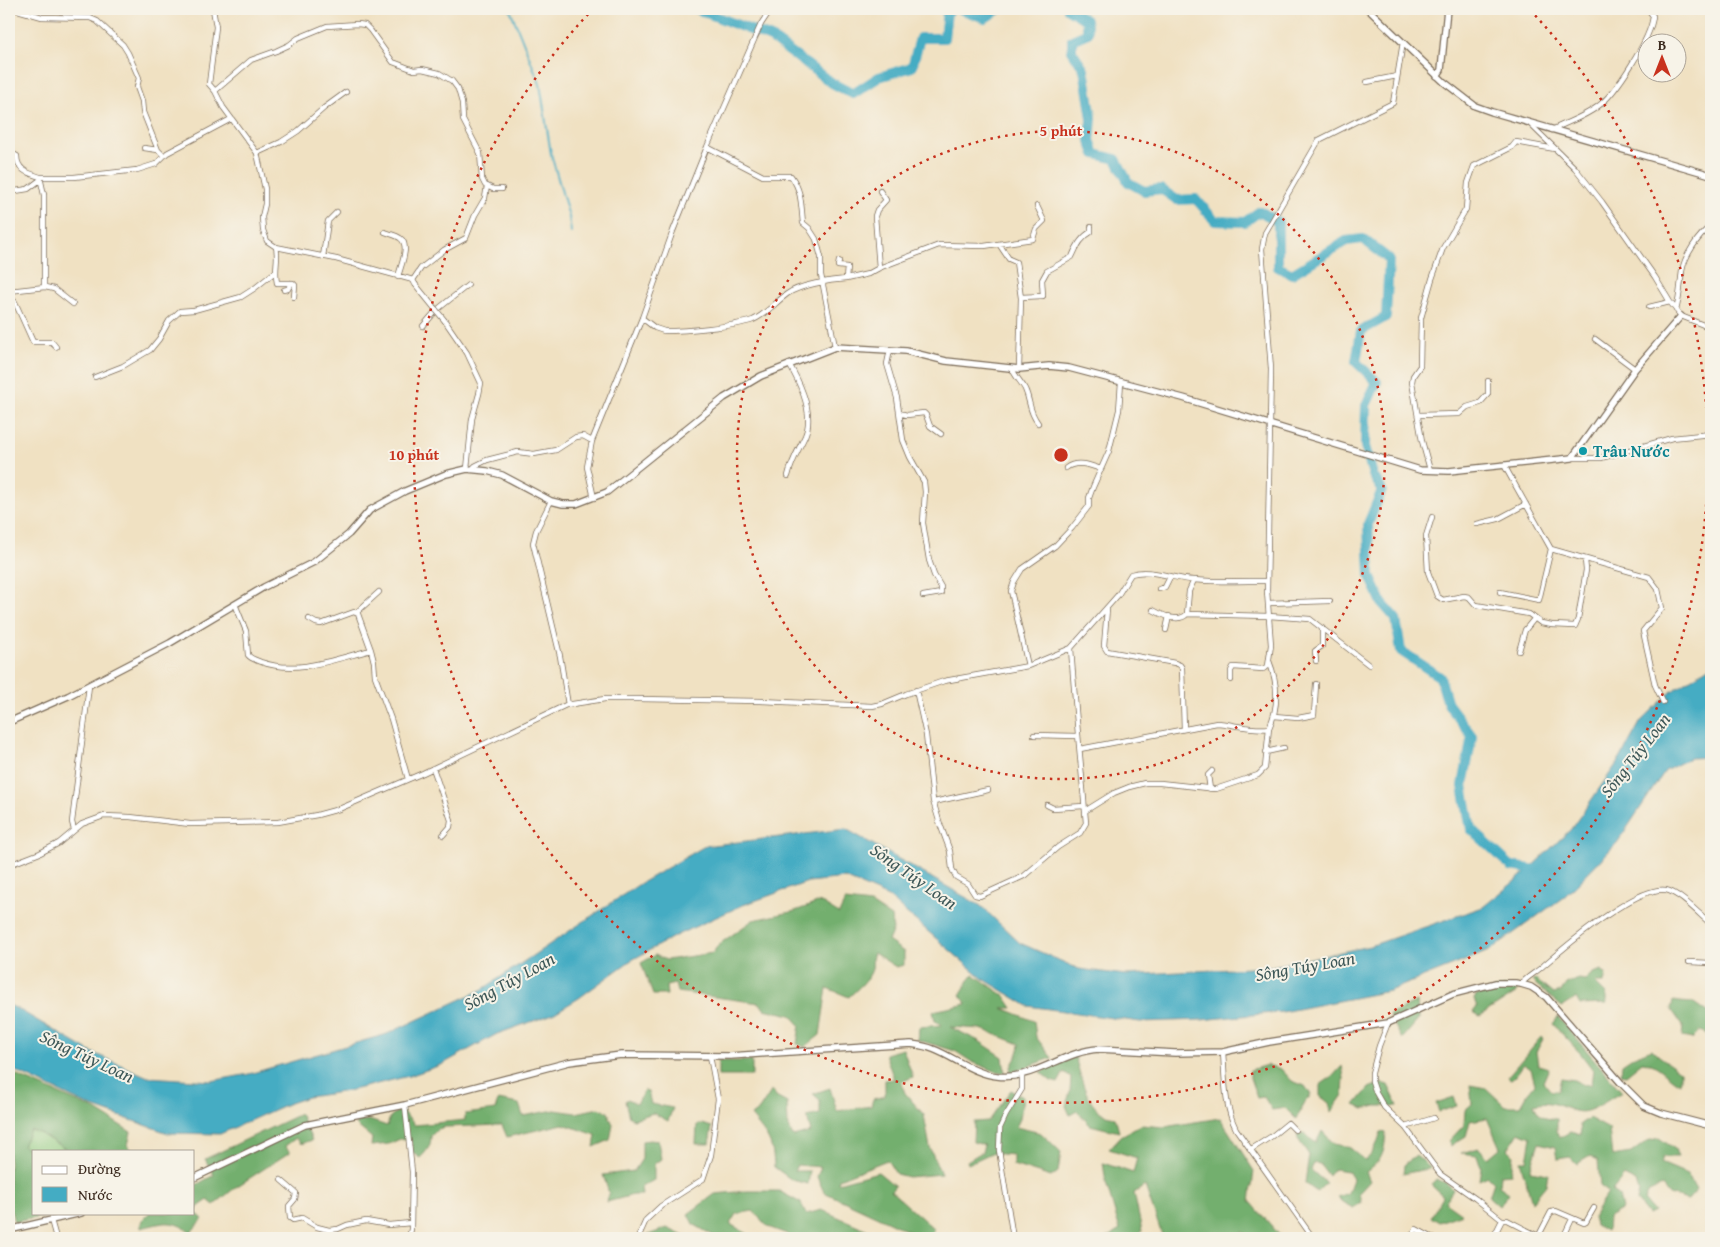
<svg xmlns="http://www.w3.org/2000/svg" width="1720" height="1247" font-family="'Gentium Book Plus',serif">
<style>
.green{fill:#8fcb80;stroke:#657a4f}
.forest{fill:#73af6e;stroke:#576c46}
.water{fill:#44acc3;stroke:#406b70}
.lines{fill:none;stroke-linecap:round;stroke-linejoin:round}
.stream{stroke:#44acc3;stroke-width:2}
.river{stroke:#44acc3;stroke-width:10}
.minor-casing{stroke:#7a6a57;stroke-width:6}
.tertiary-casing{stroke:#7a6a57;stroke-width:8}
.minor{stroke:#fff;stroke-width:4.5}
.tertiary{stroke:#fff;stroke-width:5.5}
.minor-bridge-casing{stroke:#7a6a57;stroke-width:6;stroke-linecap:butt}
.minor-bridge{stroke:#fff;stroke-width:4.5}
.ring{fill:none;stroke:#c8321e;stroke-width:2.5;stroke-dasharray:2.5 5}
.culture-dot{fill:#0f9aa8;stroke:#f7f3e8;stroke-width:2}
.labels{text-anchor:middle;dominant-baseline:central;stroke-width:4;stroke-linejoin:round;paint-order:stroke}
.culture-label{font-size:16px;font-weight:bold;fill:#0d838f;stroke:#f7f3e8;text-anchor:start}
.water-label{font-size:18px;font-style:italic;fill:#3e5858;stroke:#f7f3e8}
.centre{fill:#c8321e;stroke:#f7f3e8;stroke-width:2.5}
.ring-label{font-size:15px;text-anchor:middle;font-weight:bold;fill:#c8321e;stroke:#f7f3e8;stroke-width:4;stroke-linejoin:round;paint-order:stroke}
</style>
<rect width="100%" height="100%" fill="#f7f3e8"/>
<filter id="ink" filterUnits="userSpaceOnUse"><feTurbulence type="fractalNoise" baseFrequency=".02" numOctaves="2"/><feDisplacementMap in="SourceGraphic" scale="10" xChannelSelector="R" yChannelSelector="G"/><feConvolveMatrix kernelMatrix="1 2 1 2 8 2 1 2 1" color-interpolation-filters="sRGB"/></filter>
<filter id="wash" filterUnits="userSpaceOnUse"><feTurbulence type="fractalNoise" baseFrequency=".0096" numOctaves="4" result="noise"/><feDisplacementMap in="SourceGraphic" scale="20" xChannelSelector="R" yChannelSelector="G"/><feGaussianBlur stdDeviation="1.12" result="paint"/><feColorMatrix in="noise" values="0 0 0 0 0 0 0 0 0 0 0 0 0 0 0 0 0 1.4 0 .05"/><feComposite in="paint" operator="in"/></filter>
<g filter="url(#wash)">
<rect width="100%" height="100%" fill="#f0e1c2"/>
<path class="green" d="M30,1130L39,1133L69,1151H34V1153L23,1146Z"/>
<path class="forest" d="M845,901L871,904L891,917L893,930L888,941L904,952V965L896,967L874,953C871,959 873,963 872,969C869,980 857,989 849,997L827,988L820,1035L805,1047L797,1044L800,1025L791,1015L764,1009L760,1003L677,992L675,984L666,986L667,995H653L641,963L655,955L666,960L713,953L718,945L753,920L795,911L820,902L839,914Z
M1602,970L1606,974L1604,983H1595L1606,994V1004L1580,1005L1576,998L1562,1007L1532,981L1535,979L1553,994L1561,992L1566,984L1579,979L1585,980L1593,973Z
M973,974L1005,996L1013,1008H1002L1034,1021L1036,1037L1052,1058L1010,1073C1010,1063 1019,1058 1020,1044L981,1029L950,1027L979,1041L1003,1057L1005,1073L995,1071L972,1062L955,1051L918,1040L919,1027L942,1025L935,1021L933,1011L967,1004L960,995Z
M1513,986L1517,992L1480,1016L1473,1012L1477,1007L1474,999L1476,996L1502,987Z
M1673,1001L1679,1002L1694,1003L1711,1015V1036L1700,1031L1692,1039L1682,1037L1683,1026L1671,1009Z
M1417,1002L1419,1019L1402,1039L1389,1015Z
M1558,1017L1622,1092C1612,1097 1598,1108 1587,1111C1570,1116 1557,1097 1534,1104C1539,1117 1542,1119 1557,1119V1131L1559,1138L1570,1132L1581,1135L1580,1124L1589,1118L1609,1129L1612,1156L1631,1153L1647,1141L1659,1138L1675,1149L1678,1157H1663L1661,1163L1687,1174L1696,1190L1688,1200L1669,1195L1662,1186L1647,1193L1644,1200L1654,1212L1648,1215L1637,1201L1639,1192L1636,1182L1624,1176L1612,1191L1619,1196L1622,1209L1608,1217L1607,1231L1595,1225L1593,1217L1608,1192L1600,1186L1598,1160L1590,1156L1577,1164L1570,1157L1557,1159L1555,1147L1539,1143L1530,1171L1548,1174L1546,1185L1532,1202L1520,1161H1527L1531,1137L1519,1132L1508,1149L1514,1155L1511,1174L1500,1175L1499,1186L1509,1193L1499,1206L1489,1197L1494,1182L1488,1176L1479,1180L1481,1167L1477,1155L1461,1153L1479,1148L1488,1158L1500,1148L1487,1118L1470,1121L1466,1136L1450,1146L1449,1141L1464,1125L1465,1110L1472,1104L1470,1085L1486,1088L1505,1106H1520L1526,1095L1535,1084L1531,1069L1524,1064L1515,1076L1511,1079L1507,1077L1541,1037L1543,1039L1536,1052L1538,1065L1549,1068L1543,1082L1551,1091L1558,1090L1561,1078L1574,1080L1584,1085L1591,1084L1593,1070L1581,1054L1553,1024Z
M903,1049L913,1077L901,1082L905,1093L924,1115L930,1148L941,1174L908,1177L896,1174L887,1160L839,1179L838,1183L878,1172L895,1186L891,1191L933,1228L932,1238H923L824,1192L817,1177L821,1167L797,1165L794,1171H810L808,1184L792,1180L774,1167C773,1141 767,1136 751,1116L759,1110L772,1090L776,1097L787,1103L788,1125L793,1137L811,1132L807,1117L820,1114V1100L813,1094L830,1088L837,1111L871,1106L873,1099L885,1096V1080L894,1079L885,1054Z
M1652,1049L1659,1056L1680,1071V1084C1665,1076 1659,1063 1642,1062L1626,1075L1621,1074L1622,1064L1634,1056Z
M1075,1057C1081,1075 1085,1104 1104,1114C1107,1116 1112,1116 1115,1117L1119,1132L1090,1125L1077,1111L1070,1115L1066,1106L1070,1092L1071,1077L1064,1072L1058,1083L1051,1081L1040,1072Z
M718,1061H752V1076H718Z
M1267,1065L1281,1069L1292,1081L1305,1086L1311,1095L1305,1102L1296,1119L1285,1108L1272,1110L1264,1097L1257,1098L1250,1078V1070Z
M1342,1066L1344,1078L1343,1095L1331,1112L1329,1103L1320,1096V1085L1333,1076Z
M9,1072L96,1110L131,1132L128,1145L132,1151H69L39,1133L30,1130L23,1146L34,1153V1213H62L14,1222L12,1213L9,1206Z
M1381,1083L1388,1085L1398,1106H1376L1364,1109L1355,1105L1369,1088Z
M644,1090L648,1091L651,1104L673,1108L668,1121L653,1113L634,1119L629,1117L625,1101L628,1099L637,1104Z
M1011,1090L1023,1097L1020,1119L1016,1127L1041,1133L1061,1152L1058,1172L1051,1177L1013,1165V1155L991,1153L968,1164L967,1161L982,1152L984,1145L973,1142L974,1122L988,1121Z
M1454,1097L1457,1106L1439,1112L1436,1103Z
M498,1100L519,1104L523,1116L555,1110L576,1113L599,1108L608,1112L613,1125L610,1140L594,1147L596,1135L563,1124L507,1137L502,1125L445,1127L438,1129L431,1136C431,1146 427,1151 420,1158L412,1152L411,1140L400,1139L389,1144L371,1146L372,1138L356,1125L359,1121L369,1120L387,1126L390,1117L400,1109L415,1125L465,1120V1114L495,1110Z
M300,1114L312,1140L301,1144L296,1138L285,1146L290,1152L236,1187L214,1205L208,1200L198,1207L196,1213L203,1219L191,1232C170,1218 163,1223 141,1228V1222L150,1213H194V1186L214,1175L205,1159Z
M1220,1118L1254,1171L1250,1201L1282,1238H1250L1243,1232L1239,1238H1163L1145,1186L1134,1193L1142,1231L1136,1238H1107L1120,1230L1106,1183L1103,1163L1133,1173L1137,1158L1109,1149L1121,1136L1141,1125L1164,1127Z
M702,1124L712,1127L709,1144H696L697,1125Z
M1322,1131L1334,1144L1349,1147L1365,1160C1375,1154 1377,1142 1381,1132L1386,1133C1384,1154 1383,1159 1366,1172L1370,1181L1359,1193L1361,1203L1353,1208L1342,1202L1337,1197L1348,1193L1353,1179L1348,1171L1334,1169L1329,1176L1320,1164L1314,1163L1311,1170L1326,1183L1317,1192L1305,1183L1309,1155L1298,1139L1297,1134H1304L1316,1143Z
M650,1140L658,1141L661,1159L654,1164V1180L641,1187L642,1195H633L607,1202L609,1193L603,1175L634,1171L642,1159V1141Z
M1416,1155L1431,1168L1403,1174L1404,1165Z
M1436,1179L1446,1183L1453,1189L1445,1202L1462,1214L1439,1222L1431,1217L1443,1196L1431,1185Z
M747,1191H779L801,1203L806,1214L822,1210L886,1238H789L787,1234L768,1227L753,1211L736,1214L730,1224L748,1234L747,1238L714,1236L693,1224L688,1214L715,1194Z
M667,1228L688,1238H645L648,1235Z"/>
<path class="water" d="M1711,666V733L1706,737V744H1711V757L1690,758L1665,771L1617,843L1565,896L1489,951L1389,991L1282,1012L1201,1020L1140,1022L1028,1006L982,978L888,897L845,878L808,882L743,905L677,935L630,961L579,998L553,1014L497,1034L441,1065L409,1076L348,1091L308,1097L287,1104L220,1134L168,1133L90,1106L9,1068V1005L18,1009L89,1051L148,1077L211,1081L249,1074L387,1034L483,989L641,883L705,846L846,829L981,906L1020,943L1079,969L1126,975L1267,967L1370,946L1483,907L1526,872L1571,829L1620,759L1641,721L1672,691Z"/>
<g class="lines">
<path class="stream" d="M510,9L540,84L551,154L569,217L571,232"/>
<path class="river" d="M697,9L771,38L832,83L853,94L879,77L912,67L920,38H944L947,12L952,9
M960,9L985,18L999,9
M1068,9L1086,20L1088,33L1072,40V51L1084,69L1092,118L1090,141L1095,154L1116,159L1128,182L1144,191L1161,189L1177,200L1196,199L1215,221L1245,222L1260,211L1278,222V267L1292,274L1346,241L1363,239L1389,259L1386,317L1361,331L1356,362L1377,382L1366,405L1365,446L1373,475L1382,490L1368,524L1370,576L1382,603L1396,619L1401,651L1440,677L1448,704L1472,736L1463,786L1471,829L1511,866L1542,871"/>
</g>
</g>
<g filter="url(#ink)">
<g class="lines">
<defs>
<path id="minor" d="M14,9L42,17L90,18L97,21L123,45L128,53L139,78L137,87L142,101L143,112L158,150
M213,9L216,27L209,84L215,91L223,107L257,153L265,189V204L262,217L263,230L267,241L276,247L336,259L413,280L415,284
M1367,82L1397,76
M215,91L251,60L276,51L289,45L298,38L327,26L358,24L365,25L370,30L393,62L414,70L422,69L439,73L452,81L458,89L462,103L463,120L480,153L482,179L485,185L493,189H502
M1530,124L1575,168L1602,202L1655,277L1670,302L1681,316L1711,328
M1552,130C1567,122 1584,117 1597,107C1616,94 1651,38 1653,16L1648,9
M707,147L763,176H791C802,191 801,205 803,223L809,228L816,239L821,257V275L835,347
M144,148L158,150L164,156
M9,152L17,156C17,170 28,173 40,177L44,195V287
M257,153L281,142L298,131L324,108L346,92
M9,192L28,189L40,180V177H74L137,170L156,164L167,153L231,119
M385,232C390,234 396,235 400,238C411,245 400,267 398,277
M999,244L1009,259L1016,262L1021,298L1019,369
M276,247C279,259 274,269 277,283H293L295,285L294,297
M323,257L328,221L337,212
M839,261L838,266L847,267L846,279L868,274L879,268L939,245L984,246L1033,239L1036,229L1044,221L1037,206
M879,268L875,216L877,210L886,200L880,191
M413,280L421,268L444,250L466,238L475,215L485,198L487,186
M284,290L288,289L291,283
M9,291L10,297L15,302L33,342H52L56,347
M9,291L45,287L54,289L73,304
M1021,297L1043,296L1042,280L1047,271L1072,257C1076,247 1081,237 1091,232V227
M1649,307L1670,302
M438,309L468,285
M1676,310C1680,297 1680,285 1682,271C1685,255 1698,236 1711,226
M642,318L655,328L664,331C686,331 732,327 753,320C765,315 776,302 787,294C799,285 831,280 846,279
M445,321L467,353L481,383L479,394L472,419L467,469
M423,326L435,312
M1595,339L1635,369
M890,350L887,364L897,398L903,440L910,457L924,482L925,492L923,523L929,560L934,575L941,587V593L923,596
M1012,368C1015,377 1021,381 1025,389C1031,402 1028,410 1038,423
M95,377L123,366L150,350L159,339L169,321L180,311L194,310L241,297L255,288L275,272
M899,413L907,415L924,413L926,415L930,426L941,434
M1418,415L1459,414L1467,407L1480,403L1488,394V381
M1572,458H1601L1672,438L1711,434
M1066,468C1076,460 1090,465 1101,469
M471,470L475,466L487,460L518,452L534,454L556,450L576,437L583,436L592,441
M1430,470L1422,441L1412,382L1413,376L1420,366L1421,318L1432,279L1443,248L1466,209L1468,183L1474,166L1512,147L1516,142L1555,149
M788,476C791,462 799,449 805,436C815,413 800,383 789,364
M594,498L587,467L592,441L642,318L673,231L707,147L761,24L771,9
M551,501L536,531L533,543L560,656L568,705
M1432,517L1426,536L1428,572L1437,596L1443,600L1464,596L1469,597L1476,605L1529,614L1541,623L1552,625L1575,626L1578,619L1586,570L1585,560
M1477,524L1498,519L1526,504
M1551,549L1649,577L1658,589L1662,608L1643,631L1655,685L1663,702
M1159,589L1165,587L1170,577
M1500,592L1539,600L1551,549L1504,465
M1268,603L1330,601
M235,604L246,631L248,655C251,659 256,660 261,662C297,675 335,659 371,650
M1107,609L1104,646L1107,651L1175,663L1180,665L1182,668L1184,729
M1153,610C1162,615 1179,623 1187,614L1189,591L1194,580
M357,612L379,592
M1187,614L1269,616L1310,619L1369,665
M309,619L316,623L321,624L354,612L358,614L371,650L374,662L375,676L391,719L408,779
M1166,630L1169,616
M1519,651L1525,630L1534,619
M1316,661L1315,651L1322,646V628
M1028,666L1011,591L1014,582L1022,569L1055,546L1072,528L1089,506V498L1093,487L1109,451L1119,410L1121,382
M1231,680V671L1233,667L1263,669L1268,666L1271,645L1267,591L1271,369L1262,249L1265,233L1319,140L1393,103L1403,42
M916,690L926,735L933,801L940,824L950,851L952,869L956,877L968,884L975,895L980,896L1024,876L1058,847L1080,833L1086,823C1081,764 1075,707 1071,648
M1274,716L1298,718L1314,715L1316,684
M1034,735L1077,736
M1080,749L1217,723C1232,724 1255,731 1269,728C1279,707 1278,683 1269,661
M1266,752L1284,748
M433,768L451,820L450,827L443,835
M1210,789L1208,775L1212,771
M934,802L988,790
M1047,805L1053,808L1084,806
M1085,811L1114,793L1129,787L1145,783H1160L1216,789L1258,775L1265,768L1269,728
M74,830L72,822L89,686
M9,865L40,853L59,843L82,824L104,816L130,817L190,824L278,822L317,815L339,809L423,773L566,705L605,699H638L761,701L872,706L882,704L906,694L944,681L1028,666L1071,648L1118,595L1131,574C1150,568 1173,579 1193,580C1217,582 1243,581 1267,581
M1689,962L1711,963
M1521,984C1528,976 1537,972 1544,965C1566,946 1637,885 1666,890C1680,893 1700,915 1711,924
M1388,1023L1379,1046L1372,1073V1081L1376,1093L1384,1107L1405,1127L1440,1174L1476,1199L1502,1220H1507L1542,1238
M1223,1052C1225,1079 1224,1105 1236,1129L1313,1238
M405,1105L412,1172L411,1229L409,1238
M1405,1127L1434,1118
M1250,1150L1272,1136L1288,1123L1295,1130
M281,1180L296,1193L295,1199L289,1206L290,1218L293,1220L302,1218L317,1227L329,1230L338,1229L347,1225L366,1221L389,1225L411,1223
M51,1220L56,1238
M1538,1237L1551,1212L1556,1211L1584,1223L1586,1222L1594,1208
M638,1238L646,1220L661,1206L703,1179L711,1155L718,1099L710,1056
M1013,1238L999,1150L1000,1128L1006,1115L1022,1089V1075
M1410,1238L1416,1229L1433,1238
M1493,1238L1502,1220
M1563,1238L1572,1219"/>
<path id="tertiary" d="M1368,9L1444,82L1475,106L1492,112L1711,175
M1437,76L1441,70L1447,9
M9,722L68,696L170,643L264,587L314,562L349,534L370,510L405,491L446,474L467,469L487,471L502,475L551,501L563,504H576L607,492L724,398L761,376L835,347L906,351L946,361L1019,369L1049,366L1069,368L1183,398L1420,470L1449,471L1572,458L1635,369L1681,316
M194,1178L305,1125L405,1105L569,1062L621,1055L730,1056L911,1044C918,1045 926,1046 933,1049C954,1057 974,1074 997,1076C1033,1081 1063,1051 1099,1049L1175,1053L1223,1052L1269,1042L1388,1023L1453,994L1496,983H1515L1521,984L1531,987L1546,997L1621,1083L1644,1106L1661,1113L1711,1126
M9,1230L81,1213"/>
</defs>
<use href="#minor" class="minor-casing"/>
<use href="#tertiary" class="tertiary-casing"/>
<use href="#minor" class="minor"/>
<use href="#tertiary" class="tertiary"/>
<defs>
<path id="minor-bridge" d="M415,284L445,321"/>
</defs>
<use href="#minor-bridge" class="minor-bridge-casing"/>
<use href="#minor-bridge" class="minor-bridge"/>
</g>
</g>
<g class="ring">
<circle cx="1061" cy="455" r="324"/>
<path d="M1530 10A647 647 0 1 1 592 10"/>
</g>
<circle class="culture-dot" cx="1583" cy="451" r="5"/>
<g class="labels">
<g class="culture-label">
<text x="1593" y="451">Trâu Nước</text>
</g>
<g class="water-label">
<text transform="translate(1635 755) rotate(-52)">Sông Túy Loan</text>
<text transform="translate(914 876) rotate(35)">Sông Túy Loan</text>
<text transform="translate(1305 966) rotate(-10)">Sông Túy Loan</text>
<text transform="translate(509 981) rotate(-29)">Sông Túy Loan</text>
<text transform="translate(87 1056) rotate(25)">Sông Túy Loan</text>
</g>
</g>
<circle cx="1061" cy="455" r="8" class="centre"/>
<g class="ring-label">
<text x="1061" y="136">5 phút</text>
<text x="414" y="460">10 phút</text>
</g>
<rect width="1720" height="1247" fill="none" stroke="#f7f3e8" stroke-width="30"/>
<rect x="32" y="1150" width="162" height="65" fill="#f7f3e8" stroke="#aca397"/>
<rect x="42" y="1166" width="25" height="8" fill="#ffffff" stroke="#aca397"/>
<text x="78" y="1174" font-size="15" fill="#3b2a1e">Đường</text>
<rect x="42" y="1187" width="25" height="15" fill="#44acc3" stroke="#aca397"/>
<text x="78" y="1200" font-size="15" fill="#3b2a1e">Nước</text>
<g transform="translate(1662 58)"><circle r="24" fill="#f7f3e8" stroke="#aca397"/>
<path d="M0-4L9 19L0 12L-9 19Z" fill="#c8321e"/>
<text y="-8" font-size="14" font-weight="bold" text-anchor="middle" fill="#3b2a1e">B</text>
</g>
</svg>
